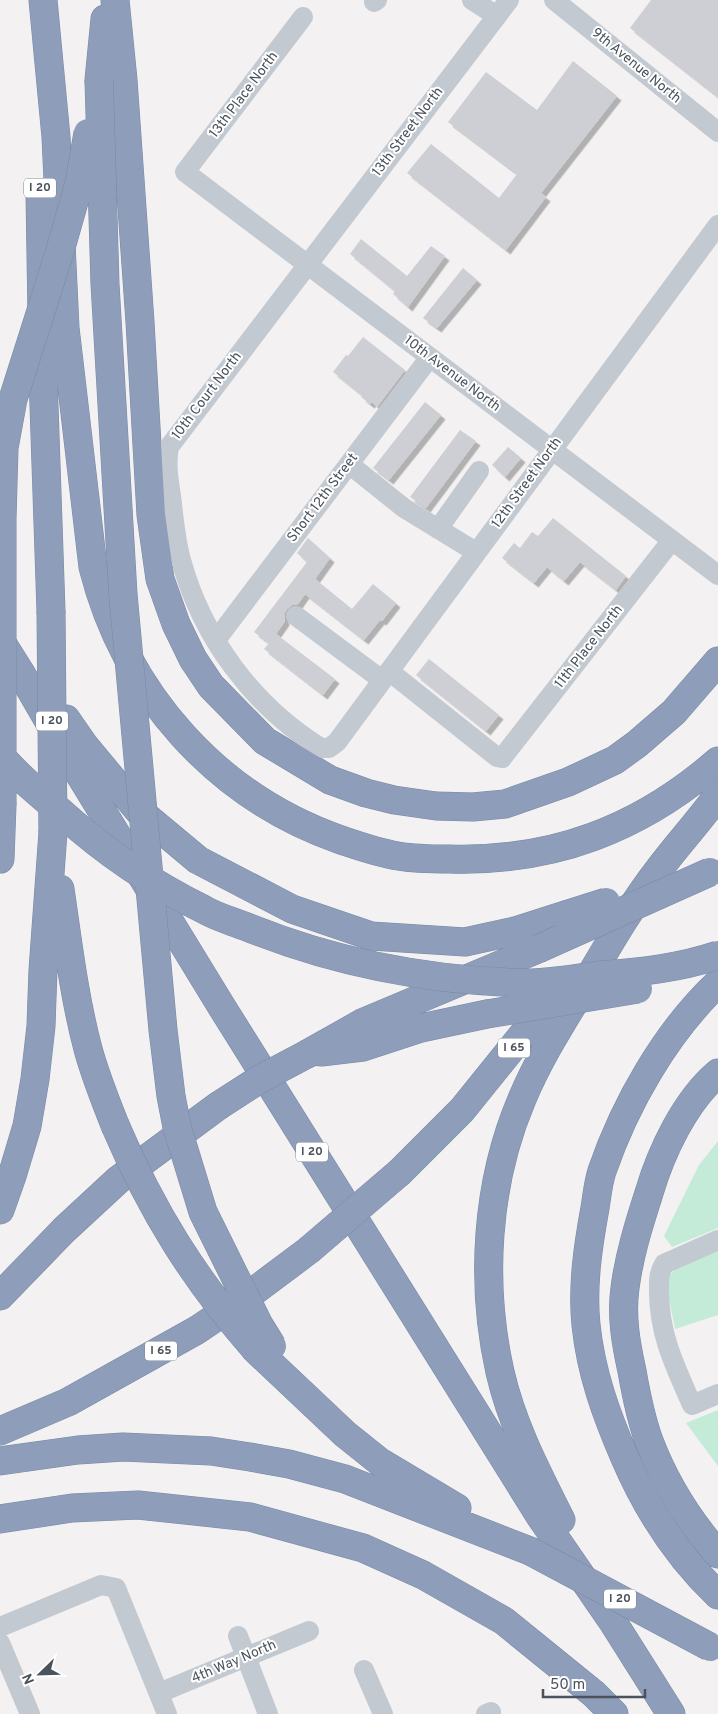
<svg xmlns="http://www.w3.org/2000/svg" width="718" height="1714" font-family="Overpass,sans-serif">
<style>
.green{fill:#c4ebd8}
.building{fill:#cecfd4;filter:url(#shadow)}
.lines{fill:none;stroke-linecap:round;stroke-linejoin:round}
.highway-casing{stroke:#7989a6;stroke-width:29}
.minor{stroke:#c3c9d1;stroke-width:20}
.highway{stroke:#8e9eba;stroke-width:28}
.highway-bridge-casing{stroke:#7989a6;stroke-width:29;stroke-linecap:butt}
.highway-bridge{stroke:#8e9eba;stroke-width:28}
.labels{text-anchor:middle;dominant-baseline:central;stroke-width:4;stroke-linejoin:round;paint-order:stroke}
.shield{fill:#fff;stroke:#80868d;stroke-width:1}
.shield-label{font-size:12px;font-weight:bold;fill:#4a525c}
.street-label{font-size:14px;fill:#4a525c;stroke:#fff}
</style>
<defs>
<filter id="shadow"><feDropShadow dx="4.5" dy="4.5" stdDeviation="0" flood-color="#0004"/></filter>
</defs>
<rect width="100%" height="100%" fill="#f3f1f1"/>
<path class="green" d="M718,1141V1228L672,1247L664,1236L699,1165Z
M718,1249V1315L675,1329C673,1315 667,1296 667,1282C667,1267 706,1255 718,1249Z
M718,1410V1466L686,1423Z"/>
<path class="building" d="M651,0H718V97L630,28Z
M573,61L617,96L541,193L546,197L506,250L407,173L431,144L499,198L517,174L448,122L486,72L537,110Z
M361,239L407,276L431,246L445,256L408,307L393,294L395,291L350,254Z
M463,268L477,280L437,328L423,318Z
M363,337L405,370L377,407L372,402L370,404L361,397L363,396L333,372L346,355L348,356Z
M425,402L441,415L389,480L373,468Z
M460,430L476,441L426,508L410,497Z
M508,447L521,458L505,477L492,465Z
M553,518L626,576L616,590L580,562L564,581L547,567L534,583L502,558L514,543L520,548L532,532L538,536Z
M308,538L330,558L315,579L352,609L373,584L396,603L382,621L380,620L364,640L305,594L298,604L292,605L287,609L284,614L285,621L276,634L335,679L323,695L264,649L269,643L254,632L307,562L297,553Z
M429,659L499,715L486,731L416,675Z"/>
<g class="lines">
<defs>
<path id="highway" d="M43,0L56,137L65,328L93,567C125,694 217,797 341,840C359,846 379,853 398,856C415,859 433,859 450,859C553,862 640,829 718,761
M115,0L123,80L140,322L151,515L160,579L176,624L193,659L211,686L265,741L330,780L366,793L394,800L436,806L473,807L505,804L568,782L615,760L637,744L674,712L718,661
M99,80L105,19
M40,194L43,376L51,611
M0,640L22,675L80,775L220,1004L540,1516L613,1622L671,1714
M66,719L84,745L138,810L198,860L292,909L371,936L465,942L515,931L565,915
M0,859L2,805
M60,889C68,943 74,996 88,1049C95,1075 105,1100 115,1125
M718,983C666,1032 625,1104 602,1171C598,1183 597,1196 595,1208C588,1246 582,1286 586,1325C591,1373 606,1414 625,1458C647,1509 678,1557 718,1595
M321,1052L363,1047L421,1028L487,1014
M309,1053L364,1022L538,949
M718,1073C685,1101 661,1152 649,1193C639,1224 629,1256 625,1288C621,1316 626,1344 632,1371C636,1394 641,1419 649,1441C665,1483 688,1520 718,1554
M400,1172L462,1110L558,991
M0,1210L12,1176L27,1126L35,1079L41,1026L43,970L53,832
M0,1296L64,1230L118,1180L218,1106
M256,1350L345,1434L380,1462L457,1508
M0,1431L68,1402L197,1330L249,1295L309,1250
M0,1461L78,1450L123,1447L211,1451L250,1457L289,1464L345,1479L530,1551
M0,1519L72,1508L138,1505L250,1517L363,1548L423,1575L504,1621L594,1694L614,1714
M561,1520C537,1472 512,1425 500,1372C480,1283 486,1183 522,1099C539,1058 563,1021 586,983C609,944 632,904 660,868C679,843 700,820 718,795"/>
</defs>
<use href="#highway" class="highway-casing"/>
<path class="minor" d="M472,0L497,16
M509,0L169,447C165,466 170,486 172,504C174,523 176,542 181,560C202,637 253,706 321,748H329L337,742L718,225
M554,0L718,132
M374,2L377,0
M303,17L185,172L718,575
M349,464L404,508L476,552
M438,529L479,471
M296,616L382,680
M216,640L430,357
M389,671L497,757L502,758L672,540
M718,1240L664,1264C658,1275 659,1281 659,1294C660,1337 675,1366 692,1405L718,1394
M0,1627L101,1585L116,1588L167,1714
M238,1636L268,1714
M0,1643L30,1714
M364,1670L383,1714
M159,1693L309,1631
M486,1714L491,1712"/>
<use href="#highway" class="highway"/>
<defs>
<path id="highway-bridge" d="M99,80L105,284L123,594L163,1030L171,1096L177,1127L203,1212L259,1325L272,1346
M51,611L53,832
M0,755C18,777 41,795 63,814C105,852 152,884 203,909C216,917 232,921 247,927C336,963 431,981 527,983C552,983 577,978 602,975C641,972 680,968 718,955
M2,805V519L4,448L13,399L60,251L79,184L88,133
M565,915L606,902
M538,949L710,872
M487,1014L638,989
M218,1106L260,1079L309,1053
M115,1125C152,1212 194,1279 256,1350
M309,1250L400,1172
M530,1551L710,1647"/>
</defs>
<use href="#highway-bridge" class="highway-bridge-casing"/>
<use href="#highway-bridge" class="highway-bridge"/>
</g>
<g class="labels">
<g class="shield">
<rect x="24" y="178.5" width="32" height="19" rx="4"/>
<rect x="36" y="711.5" width="32" height="19" rx="4"/>
<rect x="498" y="1038.5" width="32" height="19" rx="4"/>
<rect x="296" y="1142.5" width="32" height="19" rx="4"/>
<rect x="145" y="1341.5" width="32" height="19" rx="4"/>
<rect x="604" y="1589.5" width="32" height="19" rx="4"/>
</g>
<g class="shield-label">
<text x="40" y="188">I 20</text>
<text x="52" y="721">I 20</text>
<text x="514" y="1048">I 65</text>
<text x="312" y="1152">I 20</text>
<text x="161" y="1351">I 65</text>
<text x="620" y="1599">I 20</text>
</g>
<g class="street-label">
<text transform="translate(636 66) rotate(39)">9th Avenue North</text>
<text transform="translate(244 95) rotate(-53)">13th Place North</text>
<text transform="translate(408 132) rotate(-53)">13th Street North</text>
<text transform="translate(452 374) rotate(37)">10th Avenue North</text>
<text transform="translate(207 396) rotate(-53)">10th Court North</text>
<text transform="translate(527 483) rotate(-54)">12th Street North</text>
<text transform="translate(323 498) rotate(-53)">Short 12th Street</text>
<text transform="translate(589 647) rotate(-52)">11th Place North</text>
<text transform="translate(234 1662) rotate(-23)">4th Way North</text>
</g>
</g>
<g transform="translate(40 1674) rotate(247)" stroke="#ffffff" stroke-width="4" paint-order="stroke">
<path d="M0-4L9 19L0 12L-9 19Z" fill="#4a525c"/>
<text y="-8" font-size="14" font-weight="bold" text-anchor="middle" fill="#4a525c">N</text>
</g>
<path d="M543 1689v8h102v-8" fill="none" stroke="#4a525c" stroke-width="2.5"/>
<text x="550" y="1689" font-size="15" fill="#4a525c" stroke="#ffffff" stroke-width="4" paint-order="stroke">50 m</text>
</svg>
